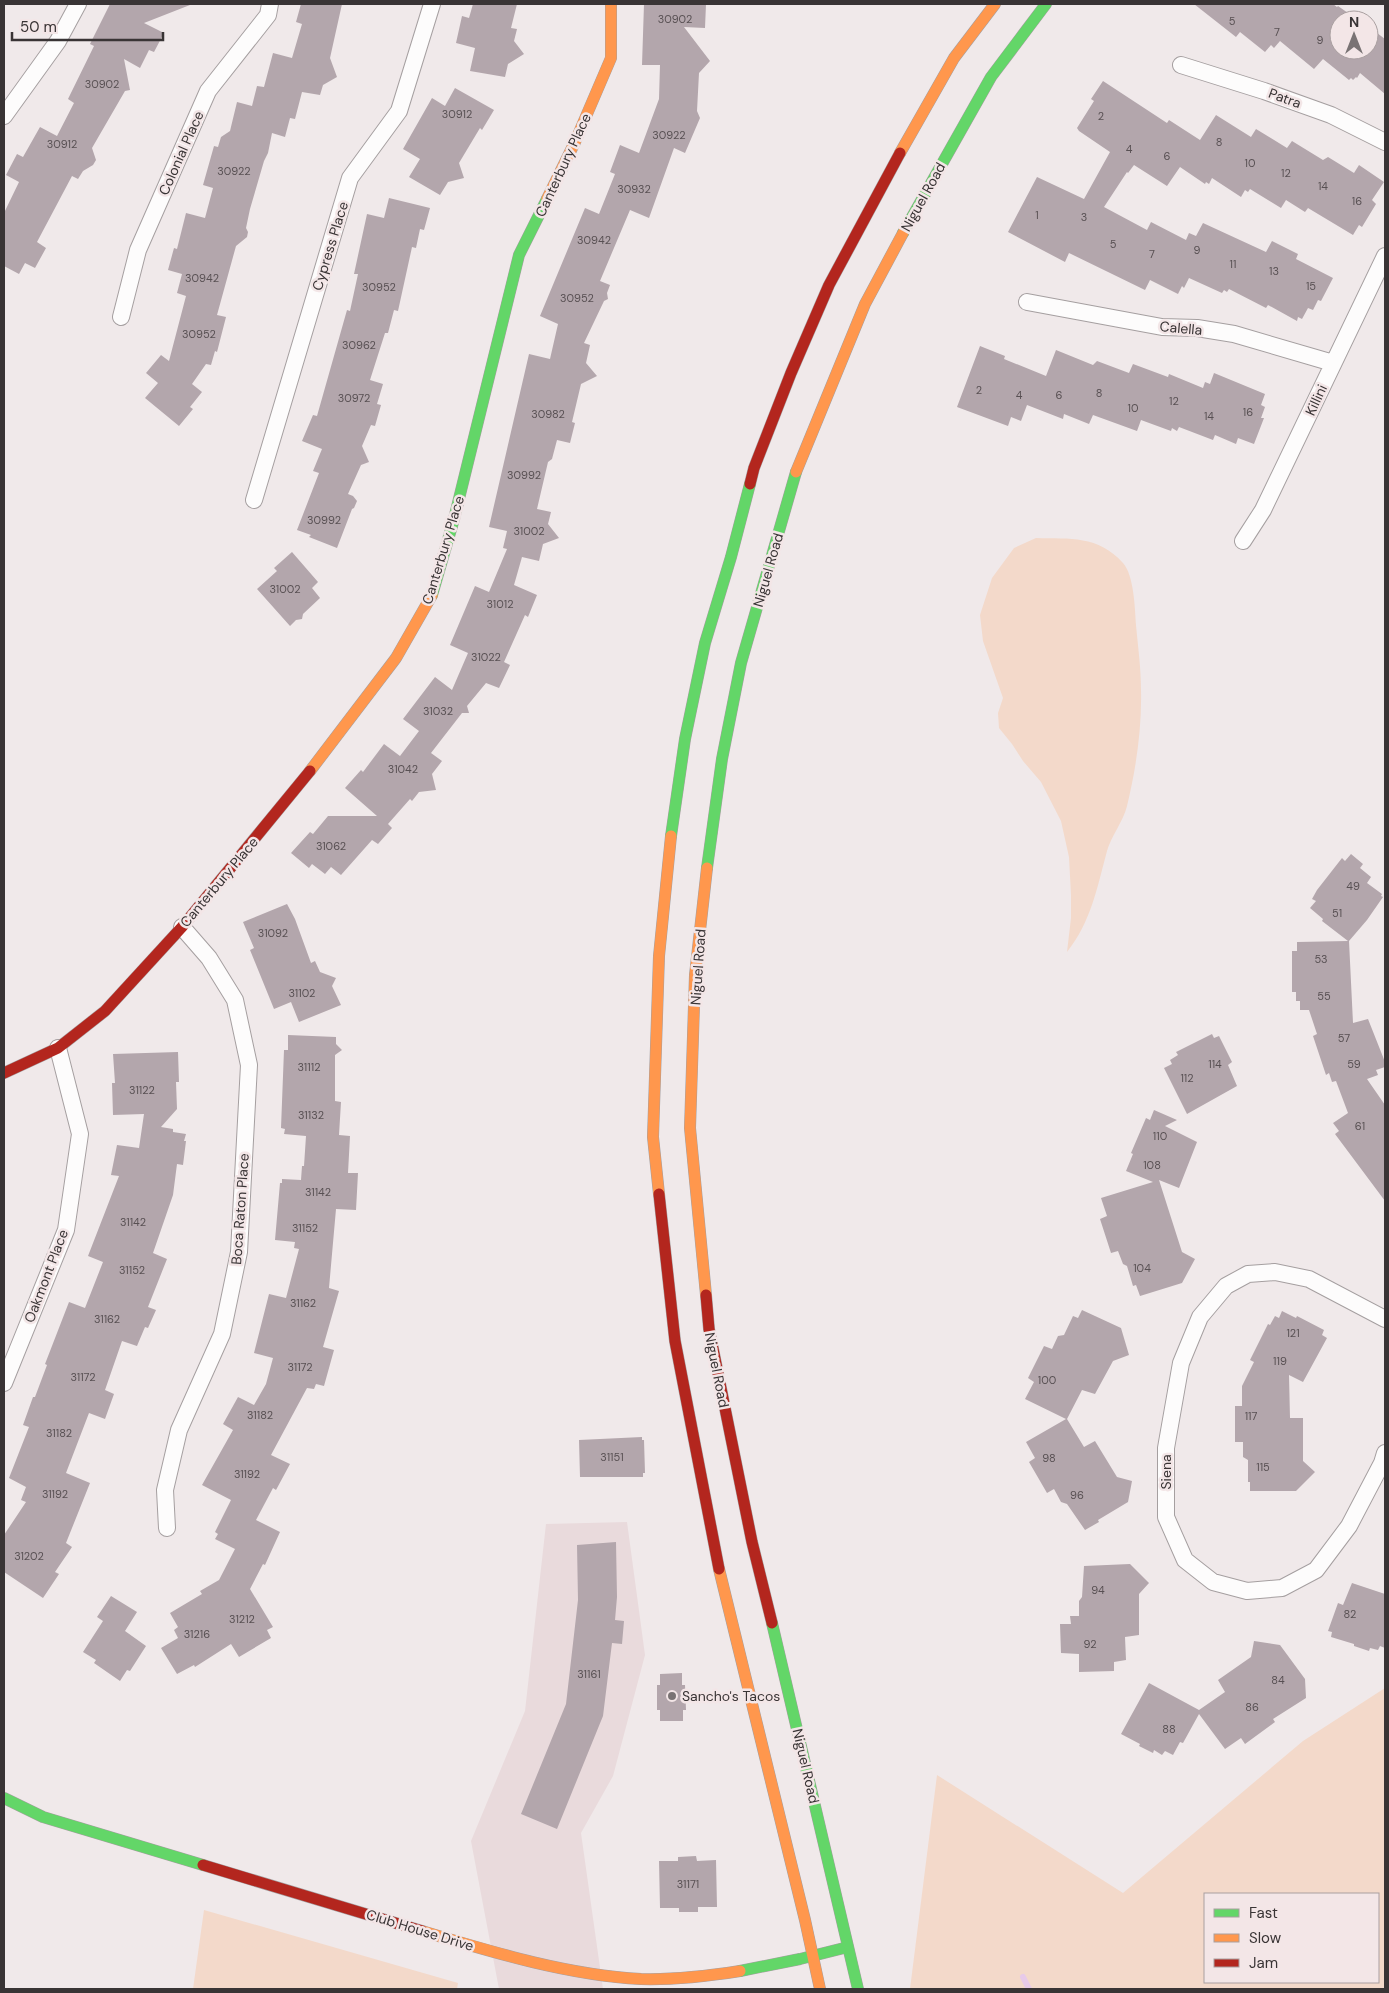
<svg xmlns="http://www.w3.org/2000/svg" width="1389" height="1993" font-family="'DM Sans',sans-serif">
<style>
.built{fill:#e9dadc}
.green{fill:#f3d9ca;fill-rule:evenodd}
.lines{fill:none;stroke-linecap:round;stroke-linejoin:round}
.stream{stroke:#e7cae9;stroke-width:6}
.building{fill:#b3a6ac}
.street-casing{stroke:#a59fa0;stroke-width:18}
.fast-casing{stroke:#a59fa0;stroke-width:12}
.slow-casing{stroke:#a59fa0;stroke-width:12}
.jam-casing{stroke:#a59fa0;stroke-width:12}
.street{stroke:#fdfcfc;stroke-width:16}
.fast{stroke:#63d668;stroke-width:11}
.slow{stroke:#ff974d;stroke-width:11}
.jam{stroke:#b3261e;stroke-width:11}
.poi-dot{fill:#797374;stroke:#f3e6e7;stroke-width:2}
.labels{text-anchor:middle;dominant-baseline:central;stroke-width:5;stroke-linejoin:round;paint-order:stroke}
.number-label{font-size:11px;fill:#585053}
.street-label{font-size:14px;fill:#393435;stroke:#f3e6e7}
.poi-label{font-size:14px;fill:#393435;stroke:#f3e6e7;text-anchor:start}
</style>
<rect width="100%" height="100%" fill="#f0e9ea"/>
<path class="built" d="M627,1522L645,1655L613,1776L581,1833L603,1989H499L471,1841L525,1711L546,1524Z"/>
<path class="green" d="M1036,538C1070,539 1098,535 1123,563C1134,575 1135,609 1136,625C1138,647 1141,668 1141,690C1142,728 1136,769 1127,806C1123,822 1111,836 1107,851C1097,888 1091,922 1067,952L1071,918V895L1069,857L1061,821L1041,782L1023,761L1012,744L999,728L998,713L1003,698L983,641L980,615L992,578L1014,548Z
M1385,1688V1989H910L937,1775L1123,1893L1303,1741ZM1205,1894H1378V1982H1205Z
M204,1910L458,1983L457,1989H193Z"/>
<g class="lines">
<path class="stream" d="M1023,1977L1029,1989"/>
</g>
<path class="building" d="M110,4H190V5L144,23L164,33L154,52L149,50L140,68L124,59L130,90L125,91L92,148L96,160L93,165L83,171L78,179L72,176L37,242L46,248L35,268L25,263L19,274L4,266V213L19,182L6,175L17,154L23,157L40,127L57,136L74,103L68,99L94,46L90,44Z
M301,4H342L330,58L337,77L323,85L320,95L302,92L295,119L290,118L285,137L272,133L268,153L264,161L250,209L246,228L248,232L247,237L236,246L217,315L226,317L217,352L215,351L211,365L206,364L192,384L202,392L190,407L193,409L179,426L145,398L158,383L146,373L161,355L169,361L186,296L177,293L182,274L168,270L174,248L177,249L186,213L205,218L213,188L203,185L214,146L218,147L221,137L230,131L237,102L252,106L257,86L264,87L273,53L292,58L302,24L296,22Z
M473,4H517L511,28L517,29L514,41L524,54L508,64L505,77L470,71L475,48L456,43L462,16L469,18Z
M644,4H706L705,28L684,27L710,61L699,73L697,111L700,118L685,153L674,148L649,218L630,210L600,281L610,285L607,293L608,299L604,301L584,343L590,345L586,363L597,376L581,384L572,422L575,423L570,443L557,440L552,459L548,462L537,509L551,512L548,524L559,538L543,544L539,561L522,557L514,585L537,595L528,617L525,615L504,662L510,665L499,688L486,683L467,706L469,713H462L431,753L442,761L432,774L436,790L419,792L412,801L410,799L388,824L392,828L378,844L372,840L341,875L331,867L325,874L312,864L309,868L291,853L310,832L313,834L328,816H377L345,788L361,770L363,772L384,744L400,756L419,731L403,719L435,677L452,690L468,653L450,645L475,586L489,592L507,549L503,548L507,531L489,527L529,354L550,359L558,324L540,316L585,208L599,214L615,174L610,172L620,145L639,153L659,99L660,65H642Z
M1194,4H1333L1337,7L1338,6L1358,20H1339V50H1369V27L1385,39V94L1360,73L1357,78L1356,77L1353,80L1351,78L1349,80L1323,59L1314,69L1280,41L1274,48L1271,45L1265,52L1240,32L1236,37Z
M1103,81L1167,123L1169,120L1200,140L1216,115L1251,137L1256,129L1287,148L1292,141L1323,160L1328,157L1354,173L1359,165L1384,182L1372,200L1376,204L1362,227L1359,225L1353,235L1308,208L1305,212L1286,200L1281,208L1250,189L1248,192L1245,190L1241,197L1212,178L1209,184L1206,182L1205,184L1180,167L1167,186L1134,165L1128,173L1127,172L1104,207L1147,230L1151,222L1186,240L1189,233L1196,236L1203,223L1266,252L1272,241L1298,254L1296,259L1333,278L1321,301L1318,300L1313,310L1308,308L1302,319L1298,317L1297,321L1268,305L1266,308L1229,289L1227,292L1224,290L1222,293L1189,278L1184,288L1182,286L1178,294L1150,280L1145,290L1069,253L1065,262L1008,232L1037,177L1084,199L1110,152L1079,131L1077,128L1094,101L1091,99Z
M455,88L494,110L482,130L480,128L459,163L464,178L448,182L440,195L409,177L420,159L403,149L432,98L445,106Z
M389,198L430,208L424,230L420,229L416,248L412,247L398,311L394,310L388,333H385L370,380L383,384L377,404L381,405L375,426L371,425L362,446L369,462L361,465L348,494L353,496L357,501L354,508L352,509L337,548L309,537L311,535L297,530L319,473L313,471L322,449L302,441L313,415L317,416L347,310L350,311L358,274H354L367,214L384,218Z
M980,346L1005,356L1004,359L1046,376L1056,350L1093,365L1097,361L1129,373L1133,364L1168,377L1169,374L1203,388L1205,382L1210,384L1214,373L1265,394L1261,405L1265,407L1261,418H1264L1254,444L1238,438L1236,444L1215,435L1213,440L1179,427L1177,431L1172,428L1171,431L1141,420L1137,431L1093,415L1089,424L1064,414L1063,419L1027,405L1021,421L1011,417L1008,426L957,407Z
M292,552L318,582L312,588L320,598L303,614L302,619L296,620L290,626L257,589L277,571L274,568Z
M1351,854L1363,864L1360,868L1371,877L1367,883L1382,894L1381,896L1383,897L1367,920L1349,941L1353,1023L1368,1019L1385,1062V1067L1376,1070L1378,1075L1367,1079L1385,1105V1201L1335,1134L1339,1131L1333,1123L1348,1113L1336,1081L1332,1082L1329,1073L1326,1075L1313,1036L1317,1034L1309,1010H1300V1001H1296V992H1292V951H1297V942L1348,941L1322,921L1323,919L1310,908L1316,901L1312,899L1317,890L1342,858L1345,861Z
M287,904L295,919L311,963L315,961L320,972L336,978L332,986L341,1005L299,1022L291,1002L274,1009L250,950L254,948L243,922Z
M1212,1034L1214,1038L1219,1036L1232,1062L1228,1065L1237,1086L1187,1114L1164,1068L1172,1064L1170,1060L1178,1055L1176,1052Z
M288,1035L336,1037V1044L342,1050L335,1055V1101L341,1102L339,1135L350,1136L348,1173H358L356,1210L336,1209L329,1288L339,1291L323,1347L334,1350L324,1386L316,1384L314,1389L307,1388L271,1455L290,1464L276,1490L273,1488L256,1520L280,1532L265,1565L263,1564L250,1589L273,1627L267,1630L271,1638L239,1657L231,1644L195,1667L194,1665L177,1674L161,1648L178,1638L174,1630L178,1627L170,1613L202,1594L200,1591L219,1580L235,1549L215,1539L218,1534L215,1532L231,1500L202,1485L233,1430L223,1424L238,1397L254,1405L266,1384L273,1358L254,1353L269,1294L286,1298L299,1249L294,1248L295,1242L275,1240L280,1183H282V1179L301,1180L302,1166H304L306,1136L284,1134L285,1129L281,1128L284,1050H288Z
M178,1052L179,1082H176L177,1109L161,1127L173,1129V1132L186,1134L184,1141H186L183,1165L177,1164L173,1195L153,1253L167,1259L148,1307L156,1310L148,1328L145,1327L137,1346L122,1341L105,1390L114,1394L105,1419L89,1413L66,1473L90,1483L66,1543L72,1547L55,1572L59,1574L43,1598L4,1572V1535L26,1502L21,1500L26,1487L9,1478L29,1427L23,1425L33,1397H35L47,1365L45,1364L69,1302L85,1308L103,1262L88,1256L119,1176L111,1175L117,1145L139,1148L144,1114L113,1115L112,1083H115L113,1054Z
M1154,1110L1177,1120L1165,1126L1197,1142L1179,1188L1159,1180L1182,1252L1195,1259L1182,1283L1140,1296L1136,1285L1133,1286L1127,1266L1123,1264L1118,1251L1111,1253L1100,1219L1107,1216L1101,1198L1153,1182L1126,1171L1133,1154L1131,1153L1146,1118L1150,1120Z
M1082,1310L1121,1328L1129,1355L1113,1361L1095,1394L1082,1390L1067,1419L1084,1447L1095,1441L1117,1477L1132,1481L1128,1502L1098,1520L1099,1522L1085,1530L1067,1504L1061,1502L1054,1489L1047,1493L1029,1462L1035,1458L1026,1442L1066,1419L1025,1399L1034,1382L1028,1378L1044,1346L1052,1349L1058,1336L1064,1335L1073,1316L1078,1318Z
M1282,1311L1296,1318L1297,1316L1324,1330L1322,1335L1327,1338L1303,1382L1289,1375L1290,1418H1303V1461L1315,1472L1296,1491H1250V1482H1248V1460L1243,1457V1442H1235V1406H1242V1386L1254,1362L1250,1360L1268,1324L1270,1325L1275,1316L1279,1318Z
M642,1437V1440H644L645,1473H643V1477H580L579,1440Z
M616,1542L617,1597L615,1620L624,1621L622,1644L612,1643L603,1716L557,1829L521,1814L566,1704L578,1600L577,1545Z
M1130,1564L1149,1583L1139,1594V1635L1125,1637L1126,1660L1114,1662V1671L1079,1672V1654L1061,1653L1060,1624H1071L1070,1616H1079V1601L1082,1597L1084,1566Z
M1352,1583L1385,1594V1648L1380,1646L1378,1650L1370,1648L1369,1651L1354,1646V1644L1331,1637L1332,1632L1328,1631L1338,1603L1343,1605Z
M111,1596L137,1612L125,1631L146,1646L130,1671L127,1670L120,1681L94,1663L96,1660L83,1652L103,1621L97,1617Z
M1254,1641L1280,1645L1305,1679L1306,1698L1273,1719L1275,1722L1245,1744L1241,1738L1225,1749L1199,1714L1183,1743L1180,1742L1173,1755L1165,1751L1162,1755L1154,1750L1153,1753L1139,1746L1140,1744L1121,1734L1149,1683L1199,1710L1225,1692L1218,1680L1251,1657Z
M682,1673V1685H685L686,1710H683V1721H660V1710H657V1685H660V1674Z
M696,1856L697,1861L716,1860L717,1907H698V1912H679V1908H660L659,1861H678V1857Z"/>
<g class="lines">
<defs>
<path id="street" d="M1181,65L1264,91L1331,115L1385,142
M4,116L58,41L78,4
M1027,302L1162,327L1197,328L1234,334L1333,363
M121,317L138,250L208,91L268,15L270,4
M254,500L350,178L399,111L432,4
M1243,541L1263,510L1385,256
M1385,1319L1309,1279L1275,1272L1248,1274L1226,1286L1200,1317L1181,1363L1166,1448V1517L1185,1560L1213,1582L1247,1591L1282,1588L1316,1570L1349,1526L1382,1463L1385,1453
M4,1383L66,1230L80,1134L58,1048
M167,1528L165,1490L179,1430L222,1334L239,1252L249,1065L235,1000L209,958L182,927"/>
<path id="fast" d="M903,233L991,77L1046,4
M432,595L454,519L519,255L547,199
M671,836L685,739L705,643L731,557L750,484
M707,868L722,759L741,663L796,472
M772,1623L858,1989
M4,1798L43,1817L203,1865
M740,1971L800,1959L848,1947"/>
<path id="slow" d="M900,153L954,58L995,4
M547,199L575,142L611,58V4
M796,472L865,304L903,233
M310,771L396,658L432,595
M659,1194L653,1137L659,956L671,836
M706,1295L690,1128L695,975L707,868
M719,1569L805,1920L820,1989
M422,1931C492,1952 567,1975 641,1979C674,1980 708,1976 740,1971"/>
<path id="jam" d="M750,484L754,468L791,373L829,285L900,153
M4,1073L58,1048L105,1011L182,927L310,771
M659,1194L675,1341L719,1569
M706,1295L709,1329L752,1542L772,1623
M203,1865L422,1931"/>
</defs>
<use href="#street" class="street-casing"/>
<use href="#fast" class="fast-casing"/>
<use href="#slow" class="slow-casing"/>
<use href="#jam" class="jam-casing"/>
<use href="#street" class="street"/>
<use href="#fast" class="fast"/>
<use href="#slow" class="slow"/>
<use href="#jam" class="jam"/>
</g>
<circle class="poi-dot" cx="672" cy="1696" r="5"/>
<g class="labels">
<g class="number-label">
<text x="675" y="19">30902</text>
<text x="1232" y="21">5</text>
<text x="1277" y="32">7</text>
<text x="1320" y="40">9</text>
<text x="102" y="84">30902</text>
<text x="457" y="114">30912</text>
<text x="1101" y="116">2</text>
<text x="669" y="135">30922</text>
<text x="1219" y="142">8</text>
<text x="62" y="144">30912</text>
<text x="1129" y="149">4</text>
<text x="1167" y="156">6</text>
<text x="1250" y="163">10</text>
<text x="234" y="171">30922</text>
<text x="1286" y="173">12</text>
<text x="1323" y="186">14</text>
<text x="634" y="189">30932</text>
<text x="1357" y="201">16</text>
<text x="1037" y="215">1</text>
<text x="1084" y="217">3</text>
<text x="594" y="240">30942</text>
<text x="1113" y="244">5</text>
<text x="1197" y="250">9</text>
<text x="1152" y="254">7</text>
<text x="1233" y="264">11</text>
<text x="1274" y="271">13</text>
<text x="202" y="278">30942</text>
<text x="1311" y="286">15</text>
<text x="379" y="287">30952</text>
<text x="577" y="298">30952</text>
<text x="199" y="334">30952</text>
<text x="359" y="345">30962</text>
<text x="979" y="390">2</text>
<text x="1099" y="393">8</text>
<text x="1019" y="395">4</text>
<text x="1059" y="395">6</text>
<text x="354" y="398">30972</text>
<text x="1174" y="401">12</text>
<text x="1133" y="408">10</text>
<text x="1248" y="412">16</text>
<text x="548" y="414">30982</text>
<text x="1209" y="416">14</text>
<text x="524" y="475">30992</text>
<text x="324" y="520">30992</text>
<text x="529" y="531">31002</text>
<text x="285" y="589">31002</text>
<text x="500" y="604">31012</text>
<text x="486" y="657">31022</text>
<text x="438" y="711">31032</text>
<text x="403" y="769">31042</text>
<text x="331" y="846">31062</text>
<text x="1353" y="886">49</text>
<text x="1337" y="913">51</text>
<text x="273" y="933">31092</text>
<text x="1321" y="959">53</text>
<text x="302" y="993">31102</text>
<text x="1324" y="996">55</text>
<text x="1344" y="1038">57</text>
<text x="1215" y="1064">114</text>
<text x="1354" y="1064">59</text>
<text x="309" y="1067">31112</text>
<text x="1187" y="1078">112</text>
<text x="142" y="1090">31122</text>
<text x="311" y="1115">31132</text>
<text x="1360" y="1126">61</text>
<text x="1160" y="1136">110</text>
<text x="1152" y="1165">108</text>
<text x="318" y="1192">31142</text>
<text x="133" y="1222">31142</text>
<text x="305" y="1228">31152</text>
<text x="1142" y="1268">104</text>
<text x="132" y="1270">31152</text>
<text x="303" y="1303">31162</text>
<text x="107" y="1319">31162</text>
<text x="1293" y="1333">121</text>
<text x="1280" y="1361">119</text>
<text x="300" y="1367">31172</text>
<text x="83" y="1377">31172</text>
<text x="1047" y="1380">100</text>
<text x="260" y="1415">31182</text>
<text x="1251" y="1416">117</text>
<text x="59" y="1433">31182</text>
<text x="612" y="1457">31151</text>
<text x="1049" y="1458">98</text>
<text x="1263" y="1467">115</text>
<text x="247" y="1474">31192</text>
<text x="55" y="1494">31192</text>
<text x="1077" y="1495">96</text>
<text x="29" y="1556">31202</text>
<text x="1098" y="1590">94</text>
<text x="1350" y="1614">82</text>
<text x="242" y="1619">31212</text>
<text x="197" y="1634">31216</text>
<text x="1090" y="1644">92</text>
<text x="589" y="1674">31161</text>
<text x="1278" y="1680">84</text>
<text x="1252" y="1707">86</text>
<text x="1169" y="1729">88</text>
<text x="688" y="1884">31171</text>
</g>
<g class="street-label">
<text transform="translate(1285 98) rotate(20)">Patra</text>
<text transform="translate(181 153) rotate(-66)">Colonial Place</text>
<text transform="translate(563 165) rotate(-65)">Canterbury Place</text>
<text transform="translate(923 197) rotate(-61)">Niguel Road</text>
<text transform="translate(330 246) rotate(-73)">Cypress Place</text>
<text transform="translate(1181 328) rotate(5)">Calella</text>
<text transform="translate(1316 400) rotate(-65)">Killini</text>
<text transform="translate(443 550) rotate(-73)">Canterbury Place</text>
<text transform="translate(768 570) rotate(-74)">Niguel Road</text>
<text transform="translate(219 882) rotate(-50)">Canterbury Place</text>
<text transform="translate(698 967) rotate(-86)">Niguel Road</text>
<text transform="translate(240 1209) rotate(-86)">Boca Raton Place</text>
<text transform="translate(46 1276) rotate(-69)">Oakmont Place</text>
<text transform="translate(717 1370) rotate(79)">Niguel Road</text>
<text transform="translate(1166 1472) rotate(-90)">Siena</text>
<text transform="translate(806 1766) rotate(77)">Niguel Road</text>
<text transform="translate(420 1930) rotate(17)">Club House Drive</text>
</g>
<g class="poi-label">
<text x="682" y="1696">Sancho's Tacos</text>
</g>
</g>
<rect width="1389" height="1993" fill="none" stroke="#393435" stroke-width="10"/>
<rect x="1204" y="1893" width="175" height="90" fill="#f3e6e7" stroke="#a99fa0"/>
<rect x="1214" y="1909" width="25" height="8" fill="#63d668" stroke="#a99fa0"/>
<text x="1249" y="1918" font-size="15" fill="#393435">Fast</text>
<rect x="1214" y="1934" width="25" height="8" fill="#ff974d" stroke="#a99fa0"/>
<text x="1249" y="1943" font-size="15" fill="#393435">Slow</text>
<rect x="1214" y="1959" width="25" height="8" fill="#b3261e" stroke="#a99fa0"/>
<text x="1249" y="1968" font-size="15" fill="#393435">Jam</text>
<g transform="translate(1354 35)"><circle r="24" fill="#f3e6e7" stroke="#a99fa0"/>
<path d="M0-4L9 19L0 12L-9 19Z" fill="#797374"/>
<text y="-8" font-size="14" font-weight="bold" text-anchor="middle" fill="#393435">N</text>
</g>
<path d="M12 32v8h151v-8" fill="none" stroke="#393435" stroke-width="2.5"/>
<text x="20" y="32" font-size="15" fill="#393435" stroke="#f3e6e7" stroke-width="4" paint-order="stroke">50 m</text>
</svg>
